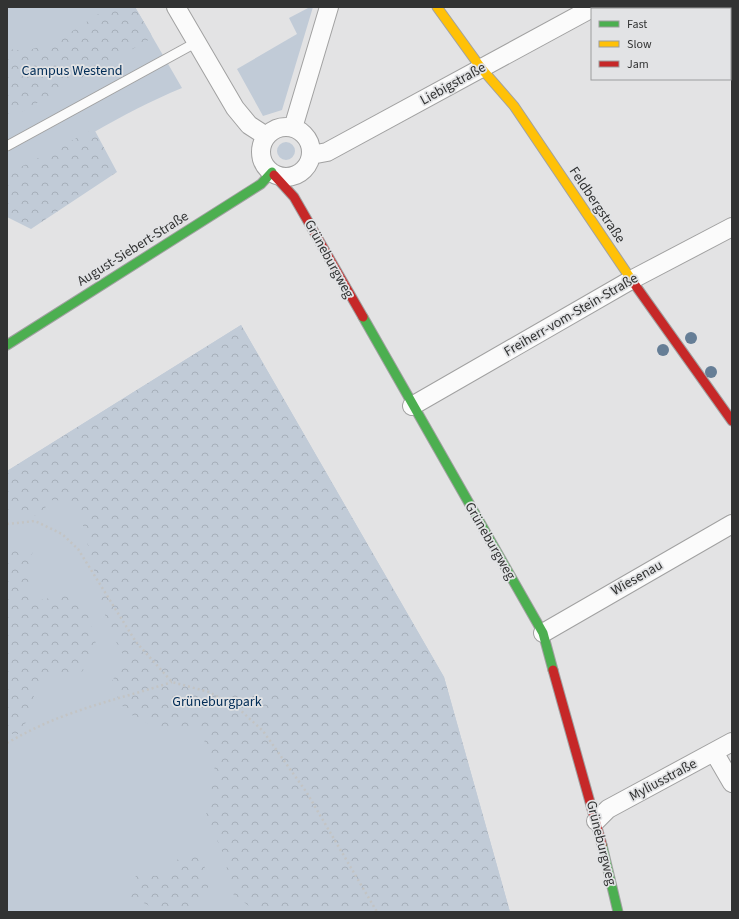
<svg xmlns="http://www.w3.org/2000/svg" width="739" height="919" font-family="'Source Sans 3',sans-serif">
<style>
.green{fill:#c1cbd7}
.forest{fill:url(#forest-crowns)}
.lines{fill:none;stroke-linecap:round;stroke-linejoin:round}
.lane-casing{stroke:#a1a1a1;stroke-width:11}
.street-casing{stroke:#a1a1a1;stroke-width:20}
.fast-casing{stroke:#a1a1a1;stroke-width:11}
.slow-casing{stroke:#a1a1a1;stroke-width:11}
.jam-casing{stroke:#a1a1a1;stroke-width:11}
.path{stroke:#c3c4c4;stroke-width:2.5;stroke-dasharray:2 3;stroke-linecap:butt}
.lane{stroke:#fbfbfb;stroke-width:9}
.street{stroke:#fbfbfb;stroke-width:18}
.fast{stroke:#4caf50;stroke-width:9}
.slow{stroke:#ffc107;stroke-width:9}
.jam{stroke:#c62828;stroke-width:9}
.tree{fill:#667e96}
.labels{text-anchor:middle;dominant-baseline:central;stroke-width:3.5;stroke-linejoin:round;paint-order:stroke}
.park-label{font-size:14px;fill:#002c56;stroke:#e2e3e5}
.street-label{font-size:14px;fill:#323333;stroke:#e2e3e5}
</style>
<defs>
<pattern id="forest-crowns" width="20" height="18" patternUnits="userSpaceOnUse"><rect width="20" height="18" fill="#c1cbd7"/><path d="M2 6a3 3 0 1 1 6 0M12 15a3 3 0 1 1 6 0" fill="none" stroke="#a6afb9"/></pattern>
</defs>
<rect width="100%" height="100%" fill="#e3e3e4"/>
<path class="green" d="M7,7H135L182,88C121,113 64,150 7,184Z
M310,7H313L282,110L263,116L237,69L297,34L289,18Z
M277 151a9 9 0 1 1 18 0a9 9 0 1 1-18 0Z
M241,325L444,677L510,912H7V471Z"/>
<path class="forest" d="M109,7H135L151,34L152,38L7,120V49L28,51L68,34Z
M94,129L117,172L31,229L7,217V174Z
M241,325L444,677L510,912H257L233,894L224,856L206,815L213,781L215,764L203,751L206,731L193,726H153L126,712L110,684L126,660L108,627L77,501L47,500L44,514L31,516L7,511V471Z
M14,546L33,549L29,571L28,596L36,601L63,595L86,606L96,644L82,672L51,674L35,691L29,718L18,734H7V557Z
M200,851L210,885L196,905L197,912H154L148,905L130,897L136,875L166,876L178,859Z"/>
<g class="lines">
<defs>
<path id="lane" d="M7,146L197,42"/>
<path id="street" d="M176,7L235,108L249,125L266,136
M261 152a25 25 0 1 1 50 0a25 25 0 1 1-50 0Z
M293,128L329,7
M311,155L327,152L594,7
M412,406L631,280L732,227
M543,633L732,524
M714,752L732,783
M596,821L608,809L732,742"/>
<path id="fast" d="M363,317L543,633L553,670
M7,345L261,184L272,172
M602,845L618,912"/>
<path id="slow" d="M437,7L481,68L514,106L633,282"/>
<path id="jam" d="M274,175L294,197L363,317
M633,282L732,421
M553,670L602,845"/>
</defs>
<use href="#lane" class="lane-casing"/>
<use href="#street" class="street-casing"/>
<use href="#fast" class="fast-casing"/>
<use href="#slow" class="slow-casing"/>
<use href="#jam" class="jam-casing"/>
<path class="path" d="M7,524L35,521L62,534L78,549L136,642L172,682L209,692L238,708L263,731L307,793L377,912
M7,743C28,731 49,721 72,713C105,701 139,693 172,682"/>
<use href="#lane" class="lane"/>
<use href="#street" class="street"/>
<use href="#fast" class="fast"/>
<use href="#slow" class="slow"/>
<use href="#jam" class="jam"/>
</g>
<g class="tree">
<circle cx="691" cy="338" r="6"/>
<circle cx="663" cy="350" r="6"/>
<circle cx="711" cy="372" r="6"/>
</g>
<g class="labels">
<g class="park-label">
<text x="72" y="71">Campus Westend</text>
<text x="217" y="702">Grüneburgpark</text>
</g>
<g class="street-label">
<text transform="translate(453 84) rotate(-29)">Liebigstraße</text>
<text transform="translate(597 205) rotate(56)">Feldbergstraße</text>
<text transform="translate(133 249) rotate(-32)">August-Siebert-Straße</text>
<text transform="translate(329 259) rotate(61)">Grüneburgweg</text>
<text transform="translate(571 315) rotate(-30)">Freiherr-vom-Stein-Straße</text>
<text transform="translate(490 541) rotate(60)">Grüneburgweg</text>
<text transform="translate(637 578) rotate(-30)">Wiesenau</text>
<text transform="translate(663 780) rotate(-28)">Myliusstraße</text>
<text transform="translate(601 843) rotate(76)">Grüneburgweg</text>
</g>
</g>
<rect width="739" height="919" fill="none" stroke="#323333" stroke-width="16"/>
<rect x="591" y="8" width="140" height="72" fill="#e2e3e5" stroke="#9c9d9e"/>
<rect x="599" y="21" width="20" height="6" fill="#4caf50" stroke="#9c9d9e"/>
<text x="627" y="28" font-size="12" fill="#323333">Fast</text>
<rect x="599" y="41" width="20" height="6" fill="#ffc107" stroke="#9c9d9e"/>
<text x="627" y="48" font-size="12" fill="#323333">Slow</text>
<rect x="599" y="61" width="20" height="6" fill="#c62828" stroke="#9c9d9e"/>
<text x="627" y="68" font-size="12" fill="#323333">Jam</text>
</svg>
